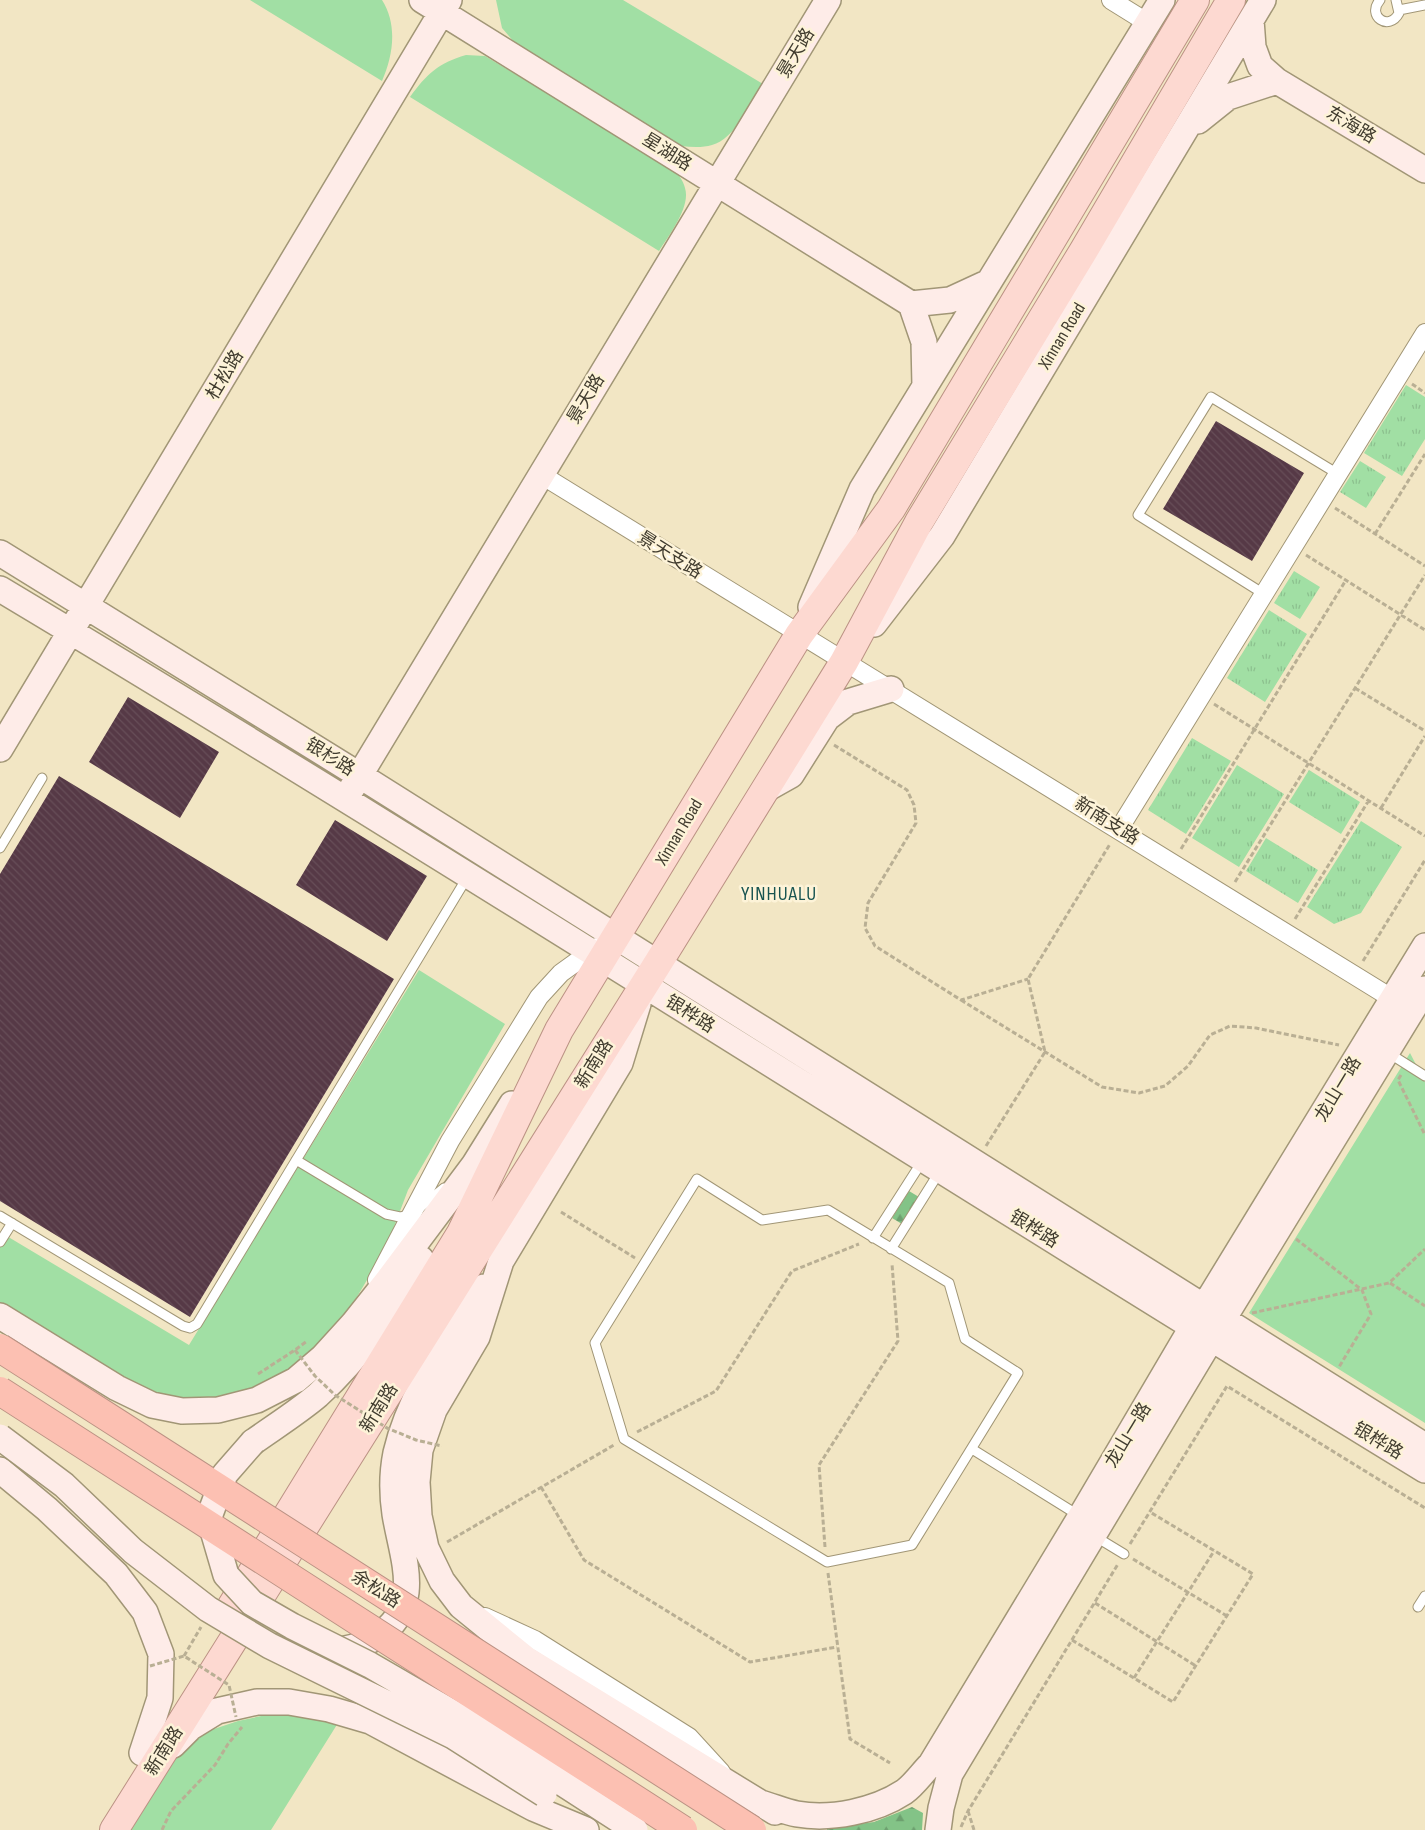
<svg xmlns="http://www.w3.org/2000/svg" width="1425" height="1830" font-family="'Sofia Sans Condensed','Noto Sans SC',sans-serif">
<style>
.grass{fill:url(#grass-tufts)}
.forest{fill:url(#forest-firs)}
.green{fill:#a1dfa4}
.building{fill:url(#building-back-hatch)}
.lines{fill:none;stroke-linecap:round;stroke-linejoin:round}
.lane-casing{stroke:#a19676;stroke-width:11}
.street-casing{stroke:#a19676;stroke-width:20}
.secondary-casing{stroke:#a19676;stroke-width:28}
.primary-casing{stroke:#bb9284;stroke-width:30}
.path{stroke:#b9af94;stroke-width:3;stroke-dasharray:5 2.5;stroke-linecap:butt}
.lane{stroke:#fff;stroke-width:9}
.street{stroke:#fff;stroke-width:18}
.secondary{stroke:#feece8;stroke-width:25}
.primary{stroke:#fdd9d1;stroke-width:28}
.secondary-bridge-casing{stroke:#a19676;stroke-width:28;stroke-linecap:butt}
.highway-bridge-casing{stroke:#bb9284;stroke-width:30;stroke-linecap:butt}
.path-bridge{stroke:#b9af94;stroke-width:3;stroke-dasharray:5 2.5;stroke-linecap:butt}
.secondary-bridge{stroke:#feece8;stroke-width:25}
.highway-bridge{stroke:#fcc0b2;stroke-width:28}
.labels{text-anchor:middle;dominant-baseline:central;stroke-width:5;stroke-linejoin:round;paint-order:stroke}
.street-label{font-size:18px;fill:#413c2f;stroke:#fdf3d8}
.quarter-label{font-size:20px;letter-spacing:1px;fill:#185450;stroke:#fdf3d8}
</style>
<defs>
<pattern id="grass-tufts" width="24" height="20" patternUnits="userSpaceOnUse" patternTransform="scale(1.25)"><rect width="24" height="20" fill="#a1dfa4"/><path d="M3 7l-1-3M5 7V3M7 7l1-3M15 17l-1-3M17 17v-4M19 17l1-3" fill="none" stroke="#8cc08e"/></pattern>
<pattern id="forest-firs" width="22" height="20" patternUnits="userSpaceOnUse" patternTransform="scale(1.25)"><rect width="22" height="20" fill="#83c387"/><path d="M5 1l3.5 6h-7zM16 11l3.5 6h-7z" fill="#6da06f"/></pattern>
<pattern id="building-back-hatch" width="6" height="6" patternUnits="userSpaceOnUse" patternTransform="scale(1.25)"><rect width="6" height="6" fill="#563946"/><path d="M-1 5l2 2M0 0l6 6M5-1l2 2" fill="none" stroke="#674e58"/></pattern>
</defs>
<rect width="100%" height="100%" fill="#f2e6c4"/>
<path class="grass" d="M1406,385L1425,397V439L1402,476L1364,453Z
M1360,461L1386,477L1366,508L1340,492Z
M1294,571L1320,587L1300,619L1274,603Z
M1269,610L1307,634L1265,702L1227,678Z
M1192,738L1231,761L1186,834L1148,810Z
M1237,765L1284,794L1239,867L1192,838Z
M1309,770L1360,802L1341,834L1289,802Z
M1361,821L1402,847L1361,913L1334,924L1307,907Z
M1266,838L1318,870L1298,903L1246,871Z"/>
<path class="forest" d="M909,1191L919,1197L902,1224L892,1218Z
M912,1807L923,1813L922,1830H827V1828L874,1822Z"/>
<path class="green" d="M250,0H382C398,25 393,56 382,81Z
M496,0H623L763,84C751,103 735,139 712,145C702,148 691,147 681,146L515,43L502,28Z
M466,55L485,56L673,168C678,174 683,180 685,188C691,207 669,235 659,251L410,97C427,74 438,63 466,55Z
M419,970L505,1024L408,1190L386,1248L345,1317L317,1350L284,1376L250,1391L215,1401L153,1398L0,1306V1232L189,1345Z
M1410,1053L1425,1082V1423L1249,1313Z
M266,1715H296L338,1723L271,1830H127L178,1750L208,1731L238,1721Z"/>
<path class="building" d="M1216,421L1304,473L1252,561L1163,509Z
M128,697L219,752L180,818L89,762Z
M59,776L394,979L190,1317L0,1201V874Z
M335,820L427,876L387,941L296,885Z"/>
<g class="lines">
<defs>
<path id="lane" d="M1380,0C1366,16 1389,32 1399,13L1396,0
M1399,10L1425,5
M1264,594L1138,515L1211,397L1338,474
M0,848L42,778
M1387,1052L1425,1076
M296,1160L386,1214L400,1217L412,1214L444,1188
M697,1179L762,1220L828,1210L949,1283L965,1339L1018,1373L912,1545L827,1562L624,1439L595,1343Z
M0,1216L183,1326L190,1328L197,1324L468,876
M873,1238L923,1160
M0,1242L12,1223
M891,1249L940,1171
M972,1449L1078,1515
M1096,1537L1124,1554
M1418,1607L1425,1596"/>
<path id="street" d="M1111,0L1148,23
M540,474L1401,1004
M1119,829L1425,333
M377,1280L450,1141L539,997L561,973L597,947
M485,1617L535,1640L689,1737L721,1772"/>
<path id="secondary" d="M422,0L911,304
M1251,20L1253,47L1260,66L1277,81L1425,170
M1198,121L1228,97L1277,81
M911,304L924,342L925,386
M911,304L950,300L989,282
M0,553L359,775L1425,1446
M0,589C479,876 948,1179 1425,1470
M811,607L862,489L1162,0
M874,624L942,536L1263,0
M0,749L449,0
M352,788L828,0
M766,789L791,775L827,718L848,702L891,689
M638,1004L620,1063L501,1261L477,1337L434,1410L420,1450L417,1482L419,1516L426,1548L442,1581L461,1606L526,1659L775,1812
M0,1316L117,1388L152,1405L182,1411L218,1410L257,1400L296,1380L323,1357L353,1324L388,1280L474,1165L512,1104
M253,1442C274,1427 298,1412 318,1395C361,1356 392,1309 421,1259
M0,1470L47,1509L116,1574L145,1612L161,1654L160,1698L142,1753
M278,1647C313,1653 345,1656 376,1637C425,1607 402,1558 395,1514C392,1494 392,1473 396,1453C410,1392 450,1340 484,1287
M173,1745L191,1727L217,1711L257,1702H289L329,1709L370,1721L533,1808L586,1830
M760,1803C772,1806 785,1812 797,1814C831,1820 875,1811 904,1792C914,1785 922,1773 931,1764L1081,1516L1204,1307L1425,946
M938,1830L941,1808L950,1774L1211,1339L1425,989"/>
<path id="primary" d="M228,1612L461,1233L559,1030L799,635L891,509L1195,0
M114,1830L658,963L844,662L919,522L1084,250L1231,0"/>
</defs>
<use href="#lane" class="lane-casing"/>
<use href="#street" class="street-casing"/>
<use href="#secondary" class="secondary-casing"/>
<use href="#primary" class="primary-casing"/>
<path class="path" d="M1412,384L1425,393
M1335,508L1425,566
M1375,534L1425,454
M1306,555L1425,630
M1355,688L1425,731
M1214,704L1425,836
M834,745L907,790L914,805L916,823L868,903L865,928L875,946L961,1000L1028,979
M1381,808L1425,736
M1181,849L1346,580
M1235,882L1425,575
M1295,919L1369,800
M1363,961L1425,860
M961,1000L1102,1087L1139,1093L1165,1086L1188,1066L1210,1035L1230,1026L1256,1028L1339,1045
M1401,1075L1398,1080L1425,1135
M986,1146L1045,1052L1028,979L1110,844
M561,1212L635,1258
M1296,1239L1362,1290L1371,1314L1339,1367
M1390,1283L1425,1306
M1252,1313L1389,1283L1425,1249
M258,1374L295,1350L307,1341
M637,1432L716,1391L792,1271L859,1244
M541,1487L584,1560L750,1662L837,1647
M447,1542L614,1445
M1130,1544L1227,1386L1425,1508
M825,1547L819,1465L898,1341L892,1264
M1133,1559L1227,1616
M828,1573L850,1739L890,1763
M1095,1603L1196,1666
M1072,1640L1173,1702L1253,1574L1150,1512
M184,1656L201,1627
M1134,1678L1214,1551
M968,1811L974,1830
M961,1827L968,1811L1118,1564
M162,1830L171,1811L215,1765L228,1744L242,1727"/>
<use href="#lane" class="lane"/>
<use href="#street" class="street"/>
<use href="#secondary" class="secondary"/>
<use href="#primary" class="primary"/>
<defs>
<path id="secondary-bridge" d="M0,1437L64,1485L133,1551L208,1609L270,1646L453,1736L544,1794
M253,1442L225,1474L209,1517L226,1575L252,1603L292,1626L370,1665L465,1720L635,1830"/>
<path id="highway-bridge" d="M0,1348L752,1830
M0,1391L683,1830"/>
</defs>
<use href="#secondary-bridge" class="secondary-bridge-casing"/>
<use href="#highway-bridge" class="highway-bridge-casing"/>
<path class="path-bridge" d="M295,1350L315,1376L335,1395L387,1428L416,1440L442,1446
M150,1666L184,1656L229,1685L236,1717"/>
<use href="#secondary-bridge" class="secondary-bridge"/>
<use href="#highway-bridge" class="highway-bridge"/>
</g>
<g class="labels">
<g class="street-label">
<text transform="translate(796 53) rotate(-59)">景天路</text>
<text transform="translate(1351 125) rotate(31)">东海路</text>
<text transform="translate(667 152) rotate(32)">星湖路</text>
<text transform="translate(1062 336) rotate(-59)">Xinnan Road</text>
<text transform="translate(225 375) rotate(-59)">杜松路</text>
<text transform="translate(586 399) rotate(-59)">景天路</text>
<text transform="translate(670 555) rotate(32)">景天支路</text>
<text transform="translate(330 757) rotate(32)">银杉路</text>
<text transform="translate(1107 821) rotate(32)">新南支路</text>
<text transform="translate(679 832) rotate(-59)">Xinnan Road</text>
<text transform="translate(690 1014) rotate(32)">银桦路</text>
<text transform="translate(594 1064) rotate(-58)">新南路</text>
<text transform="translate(1338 1089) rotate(-59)">龙山一路</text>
<text transform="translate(1034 1229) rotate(32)">银桦路</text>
<text transform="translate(379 1408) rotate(-58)">新南路</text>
<text transform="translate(1128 1435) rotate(-59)">龙山一路</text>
<text transform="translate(1378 1441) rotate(31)">银桦路</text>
<text transform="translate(376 1589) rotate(33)">余松路</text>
<text transform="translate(164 1751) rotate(-58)">新南路</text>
</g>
<g class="quarter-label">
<text x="779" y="894">YINHUALU</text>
</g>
</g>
</svg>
